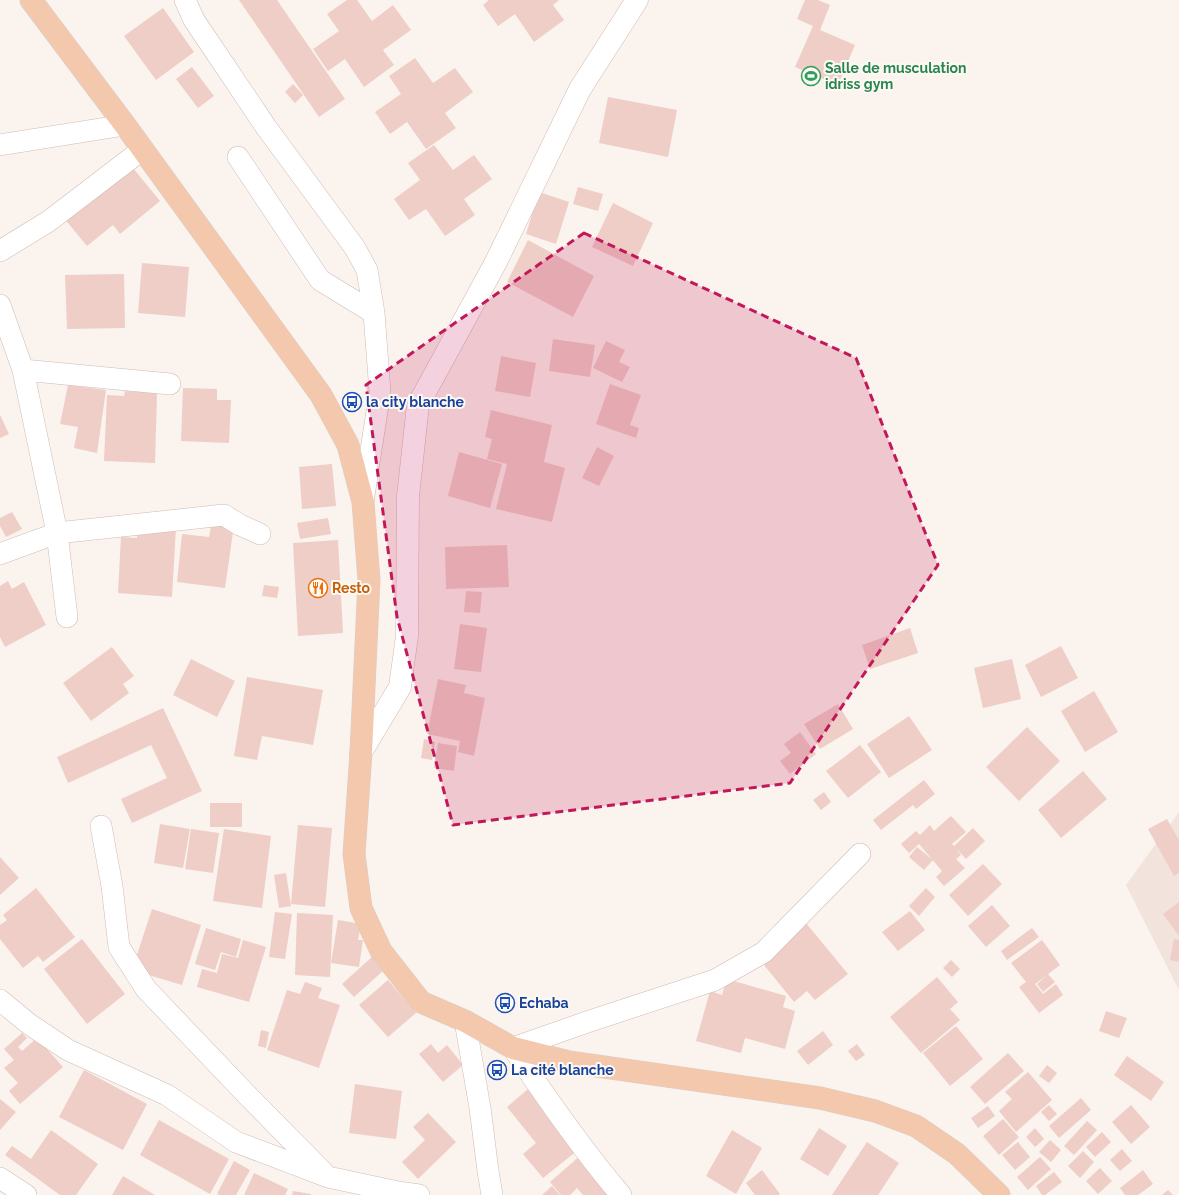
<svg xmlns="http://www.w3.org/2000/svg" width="1179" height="1195" font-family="Raleway,sans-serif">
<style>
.residential{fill:#f2e3dc}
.building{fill:#eecec7}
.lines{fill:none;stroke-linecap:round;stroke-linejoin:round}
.street-casing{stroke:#cfbbb5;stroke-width:22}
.secondary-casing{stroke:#d2bab3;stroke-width:23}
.primary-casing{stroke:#d8d0ce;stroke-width:23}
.street{stroke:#fff;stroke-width:21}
.secondary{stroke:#fff;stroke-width:22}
.primary{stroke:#f3c8ad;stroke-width:22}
.marked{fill:#c2185b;fill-opacity:0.2;stroke:#c2185b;stroke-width:3;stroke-dasharray:8 5;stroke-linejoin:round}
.labels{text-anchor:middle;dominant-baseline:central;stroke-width:4;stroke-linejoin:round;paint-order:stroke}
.leisure-label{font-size:14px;font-weight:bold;fill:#27864d;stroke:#fef8f4;text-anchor:start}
.transit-label{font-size:14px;font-weight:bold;fill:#164399;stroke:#fef8f4;text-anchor:start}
.food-label{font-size:14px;font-weight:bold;fill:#c56008;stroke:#fef8f4;text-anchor:start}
</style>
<rect width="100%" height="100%" fill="#fbf3ed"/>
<path class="residential" d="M1179,812V990L1126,885Z"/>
<path class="building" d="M239,0H277L345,99L319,117Z
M347,0H357L372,21L393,5L411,30L383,50L394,65L364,87L345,59L328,71L313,49L339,31L327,14Z
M489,0H559L553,5L564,20L534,42L515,14L498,26L483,5Z
M805,0H818L830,5L820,30L855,45L838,85L795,67L813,26L797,19Z
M163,8L194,52L156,80L124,36Z
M415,58L433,83L455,68L473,92L445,113L456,128L426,149L407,122L390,134L375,112L401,94L389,76Z
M192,67L214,96L198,108L176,79Z
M293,84L303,95L295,103L285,92Z
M608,97L677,110L668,157L599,143Z
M434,145L453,170L474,155L492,179L464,199L475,215L445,236L426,209L409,220L394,199L420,180L408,163Z
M129,163L160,201L120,234L113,225L87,246L63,217Z
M578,187L603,194L598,211L573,204Z
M539,192L569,202L556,244L526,234Z
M613,203L653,223L633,266L592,247Z
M528,240L594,276L573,317L507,282Z
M142,263L189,267L185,317L138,313Z
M124,274L125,328L67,329L65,275Z
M553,339L595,345L590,377L549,371Z
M606,341L625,350L619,362L630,367L622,382L593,368Z
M501,356L536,363L530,397L495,391Z
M610,384L641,395L630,425L639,428L636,438L596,424Z
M68,385L106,390L97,453L74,448L78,427L60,424Z
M183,388L217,389V400H231L229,443L181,441Z
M125,391L157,393L155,463L104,461L107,395L124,396Z
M491,410L552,425L544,462L565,468L552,522L496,509L507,464L487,459L492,439L485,437Z
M0,415L9,434L0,438Z
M597,447L614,456L599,486L582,478Z
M459,452L502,464L490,508L448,496Z
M332,464L336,506L302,509L299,467Z
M12,512L22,529L6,537L0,526V518Z
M328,518L331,534L300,539L297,523Z
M212,522L234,525L225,588L177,582L182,534L209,537Z
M138,524L176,527L172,597L118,593L121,537L137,538Z
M338,540L343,633L298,636L293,543Z
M507,545L509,587L446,589L445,547Z
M8,581L12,589L24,582L46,625L5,647L0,637V586Z
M264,585L279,587L277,598L262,596Z
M466,591L482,592L480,613L464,612Z
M460,624L487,628L481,672L454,669Z
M910,628L918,653L870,669L862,645Z
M1061,646L1078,678L1041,697L1025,665Z
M112,647L134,676L123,684L129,693L91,721L63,683Z
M191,659L235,681L217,717L173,695Z
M1012,659L1021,699L983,708L974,668Z
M247,677L323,690L313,745L262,736L257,760L234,756Z
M438,679L466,685L464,693L485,698L474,756L458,752L460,741L427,734Z
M1094,691L1118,732L1085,752L1061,711Z
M838,704L853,729L820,749L804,724Z
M163,708L202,791L132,823L121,799L167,778L151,745L68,783L57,757Z
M909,716L932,750L889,778L867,744Z
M1027,727L1060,761L1019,801L986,767Z
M800,732L816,754L790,774L780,761L791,753L784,744Z
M424,739L435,742L432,760L421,758Z
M438,743L457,746L454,771L434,768Z
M860,745L881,772L848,798L826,771Z
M1083,771L1107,799L1061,838L1038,810Z
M924,780L935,794L916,809L913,805L881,830L873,820Z
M824,792L831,802L821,810L813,800Z
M210,803H242V827H210Z
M951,816L966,832L952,844L954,846L973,828L985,841L966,859L956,848L961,855L956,859L965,868L944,886L936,877L942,871L919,844L909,853L901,844L916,831L920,835L930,825L934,831Z
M1167,819L1179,840V873L1174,876L1148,829Z
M160,824L190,829L183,868L154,863Z
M298,825L332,828L325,907L291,904Z
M191,829L219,833L213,873L185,869Z
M224,829L271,836L262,908L213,901Z
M917,847L933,860L924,870L909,857Z
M0,857L19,878L0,895Z
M983,864L1002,884L968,916L949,895Z
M286,873L291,906L279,908L274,875Z
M36,888L75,937L43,962L38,956L23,968L0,939V925L7,920L3,915Z
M926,888L935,897L919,916L909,906Z
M1179,902V936L1163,914Z
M992,905L1010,926L986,947L968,926Z
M152,909L201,925L182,985L132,970Z
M910,911L925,930L898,951L882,932Z
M275,912L292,914L285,959L269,957Z
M297,913L333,915L330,977L295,975Z
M338,920L361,924L358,940H363L359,967L331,963Z
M806,923L848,974L815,1000L807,991L794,1002L760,960Z
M206,928L241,939L236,957L221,952L215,970L195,964Z
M1032,928L1039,937L1007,960L1001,951Z
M82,939L125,994L87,1024L44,969Z
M1174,939L1179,940V962L1170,960Z
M243,940L266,947L249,1002L197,987L202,969L217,973L222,954L238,958Z
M1042,940L1060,965L1035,984L1043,994L1056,984L1063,995L1039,1013L1019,987L1026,982L1011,963Z
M373,956L385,969L354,997L342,984Z
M951,960L960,969L952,977L943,968Z
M1048,974L1055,982L1043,992L1037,984Z
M937,977L958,1002L950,1009L960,1020L921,1053L890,1017Z
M727,979L786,996L783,1007L795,1011L785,1049L745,1038L741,1053L696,1041L710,991L722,995Z
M388,980L416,1013L388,1037L359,1005Z
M305,982L322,988L318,998L340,1005L319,1068L267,1050L287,990L300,994Z
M1106,1011L1127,1018L1119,1038L1099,1031Z
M956,1026L983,1059L950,1086L923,1053Z
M261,1030L269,1032L266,1048L258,1046Z
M823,1031L833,1045L808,1065L797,1051Z
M22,1033L27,1038L18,1047L22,1051L37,1038L63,1067L20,1104L9,1091L18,1083L4,1068L14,1060L4,1049Z
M431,1044L438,1053L447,1045L463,1065L443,1082L419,1054Z
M857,1044L865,1055L856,1061L848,1051Z
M1008,1053L1024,1071L985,1104L970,1087Z
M1127,1056L1164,1082L1151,1101L1114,1075Z
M1047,1065L1057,1073L1049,1083L1039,1076Z
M84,1070L147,1104L123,1150L59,1117Z
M1028,1072L1052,1100L1016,1132L999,1111L1012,1099L1005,1092Z
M355,1084L402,1091L396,1139L349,1133Z
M528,1089L578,1150L543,1178L523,1154L536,1143L507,1107Z
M1081,1098L1091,1110L1059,1138L1049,1126Z
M0,1099L16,1112L0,1130Z
M1049,1105L1057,1114L1049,1121L1041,1112Z
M1131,1105L1150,1127L1131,1144L1112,1122Z
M988,1106L995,1116L978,1128L971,1118Z
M428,1113L456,1142L418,1179L402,1162L425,1140L413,1127Z
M1003,1119L1019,1137L999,1155L983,1136Z
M159,1120L229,1159L210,1194L140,1155Z
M1087,1121L1097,1130L1074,1155L1064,1146Z
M819,1128L847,1146L828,1176L800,1159Z
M1035,1128L1044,1139L1035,1147L1026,1137Z
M51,1130L98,1164L76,1195H60L5,1155L12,1146L31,1159Z
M732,1130L762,1148L736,1194L706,1176Z
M1102,1132L1111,1142L1095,1157L1086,1147Z
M1050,1140L1061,1150L1051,1162L1039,1152Z
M867,1142L899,1163L878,1195H832Z
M1018,1142L1030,1157L1015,1170L1002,1155Z
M1122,1149L1132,1161L1120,1171L1110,1160Z
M1083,1151L1094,1162L1080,1178L1068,1166Z
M581,1155L616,1195H583L577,1188L570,1195H561L550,1182Z
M1040,1157L1051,1169L1028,1190L1017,1177Z
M234,1161L250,1170L236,1195H220L217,1194Z
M1100,1168L1112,1181L1098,1194L1086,1181Z
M762,1170L780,1194L779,1195H755L746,1183Z
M1143,1170L1153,1184L1138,1195H1125L1120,1188Z
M1054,1172L1062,1182L1045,1195H1042L1036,1186Z
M254,1173L288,1189L285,1195H244Z
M123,1176L155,1195H112Z
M552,1186L560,1195H542Z
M1168,1190L1173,1195H1162Z
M293,1191L311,1194V1195H292Z"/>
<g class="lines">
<defs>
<path id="street" d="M185,0L194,20L266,127L355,248L367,270L374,313L380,392L363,502
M0,145L125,125
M238,157L320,280L374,313
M0,251L49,221L143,149
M0,305L23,370L57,533L67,617
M23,370L170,384
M0,554L57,533L224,515L240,525L260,534
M101,826L112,886L119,947L146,989L247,1095L323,1172
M0,1000L29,1024L68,1050L167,1095L236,1142L328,1177L398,1192L419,1195
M465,1021L480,1108L488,1171L492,1195
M0,1178L26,1195
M621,1195C581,1148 547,1099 513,1048L587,1022L715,980L764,952L860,854"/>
<path id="secondary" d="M361,752L400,687L407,636L408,496L418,405L496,262L580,89L637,0"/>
<path id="primary" d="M31,0L125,125L321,395L348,445L363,502L369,580L361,752L354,854L361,908L381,951L421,1002L465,1021L513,1048L569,1062L820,1098L875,1111L916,1126L957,1154L999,1195"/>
</defs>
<use href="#street" class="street-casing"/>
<use href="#secondary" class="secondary-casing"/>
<use href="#primary" class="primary-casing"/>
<use href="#street" class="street"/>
<use href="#secondary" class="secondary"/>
<use href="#primary" class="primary"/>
</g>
<path class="marked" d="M584,233L856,358L938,565L790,783L453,825L397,617L366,385Z"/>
<defs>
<symbol id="stadium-ring" viewBox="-11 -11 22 22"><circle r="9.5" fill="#fef8f4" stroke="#2e9e5b" stroke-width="1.5"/><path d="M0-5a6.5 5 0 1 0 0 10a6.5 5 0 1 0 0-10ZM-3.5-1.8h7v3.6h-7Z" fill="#2e9e5b"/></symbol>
<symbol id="bus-ring" viewBox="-11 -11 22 22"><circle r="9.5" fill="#fef8f4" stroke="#1a4fb4" stroke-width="1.5"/><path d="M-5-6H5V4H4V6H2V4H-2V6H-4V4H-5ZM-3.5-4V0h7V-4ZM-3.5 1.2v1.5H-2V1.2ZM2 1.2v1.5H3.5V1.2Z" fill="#1a4fb4"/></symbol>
<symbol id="restaurant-ring" viewBox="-11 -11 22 22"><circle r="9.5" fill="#fef8f4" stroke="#e8710a" stroke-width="1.5"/><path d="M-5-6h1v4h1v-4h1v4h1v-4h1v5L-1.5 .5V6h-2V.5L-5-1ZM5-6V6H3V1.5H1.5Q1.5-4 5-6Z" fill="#e8710a"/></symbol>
</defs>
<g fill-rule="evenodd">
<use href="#stadium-ring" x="800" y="65" width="22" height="22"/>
<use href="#bus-ring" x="341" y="391" width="22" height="22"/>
<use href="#restaurant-ring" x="307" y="577" width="22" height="22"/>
<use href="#bus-ring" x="494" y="992" width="22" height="22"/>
<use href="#bus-ring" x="486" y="1059" width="22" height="22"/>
</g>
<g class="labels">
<g class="leisure-label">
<text x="825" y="68">Salle de musculation<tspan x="825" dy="16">idriss gym</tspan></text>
</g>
<g class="transit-label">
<text x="366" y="402">la city blanche</text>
<text x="519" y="1003">Echaba</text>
<text x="511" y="1070">La cité blanche</text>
</g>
<g class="food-label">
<text x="332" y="588">Resto</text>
</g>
</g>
</svg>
